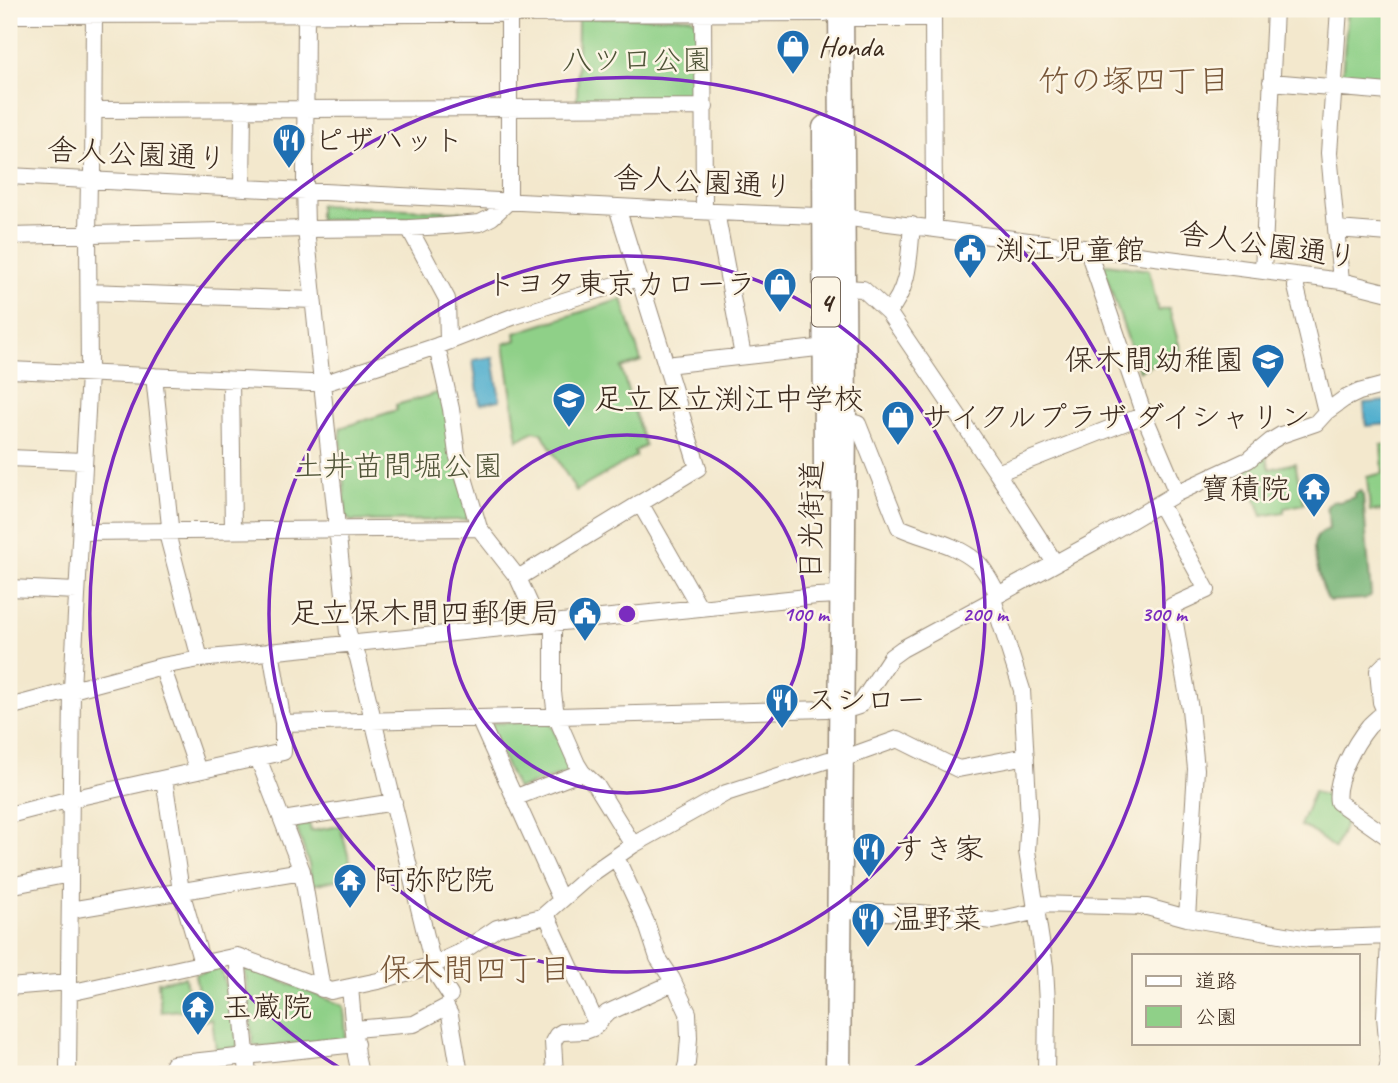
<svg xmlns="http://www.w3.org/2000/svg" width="1398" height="1083" font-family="Caveat,'Klee One',sans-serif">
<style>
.green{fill:#8fd088;stroke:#657d53;stroke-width:2}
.forest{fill:#73b274;stroke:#576e49;stroke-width:2}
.water{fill:#4faece;stroke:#456c76;stroke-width:2}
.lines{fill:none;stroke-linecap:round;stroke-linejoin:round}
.minor-casing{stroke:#978976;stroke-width:18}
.highway-casing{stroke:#978976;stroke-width:27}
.minor{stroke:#fff;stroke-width:16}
.highway{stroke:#fff;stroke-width:24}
.ring{fill:none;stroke:#7b2cbf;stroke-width:3.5}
.labels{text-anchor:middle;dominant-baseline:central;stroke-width:5;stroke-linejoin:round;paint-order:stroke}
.shield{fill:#fcf5e5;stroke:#75675a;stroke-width:2}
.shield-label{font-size:28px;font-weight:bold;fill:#3b2a1e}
.poi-label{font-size:30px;fill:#3b2a1e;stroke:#fcf5e5;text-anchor:start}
.park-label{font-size:30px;fill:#505438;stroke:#fcf5e5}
.street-label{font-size:30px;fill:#3b2a1e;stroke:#fcf5e5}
.neighbourhood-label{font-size:32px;fill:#765537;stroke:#fcf5e5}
.centre{fill:#7b2cbf;stroke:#fcf5e5;stroke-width:3.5}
.ring-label{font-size:21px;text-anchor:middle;font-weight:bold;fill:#7b2cbf;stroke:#fcf5e5;stroke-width:5;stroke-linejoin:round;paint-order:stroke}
</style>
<rect width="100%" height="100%" fill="#fcf5e5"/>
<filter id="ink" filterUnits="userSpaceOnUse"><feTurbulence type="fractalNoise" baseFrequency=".0143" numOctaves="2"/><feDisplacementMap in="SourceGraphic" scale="14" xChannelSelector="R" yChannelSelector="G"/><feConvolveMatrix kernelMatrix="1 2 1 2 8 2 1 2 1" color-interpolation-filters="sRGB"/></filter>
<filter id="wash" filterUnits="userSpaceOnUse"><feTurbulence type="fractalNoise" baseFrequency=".00686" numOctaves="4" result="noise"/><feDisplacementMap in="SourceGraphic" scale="28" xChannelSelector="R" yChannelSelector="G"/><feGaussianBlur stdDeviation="1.57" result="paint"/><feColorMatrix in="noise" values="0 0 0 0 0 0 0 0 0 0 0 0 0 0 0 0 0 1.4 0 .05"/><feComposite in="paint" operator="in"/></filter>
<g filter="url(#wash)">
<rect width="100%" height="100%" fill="#f3e8cd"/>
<path class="green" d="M1348,9H1389V84L1347,81L1342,76Z
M690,17L697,22L698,96L693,101L577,103L578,18Z
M320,205L470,212V214L406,219L319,220V207Z
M1106,264L1149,270L1158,311L1169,308L1181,352L1139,371L1103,267Z
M622,299L641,361L621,368L645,446L635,451L636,456L576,491L542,433L534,431L518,440L504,344L516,340L515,333Z
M441,392L469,515L465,520L351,521L346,517L340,428L397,410L396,405Z
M1389,444V510L1370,511L1367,477L1383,473L1381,445Z
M1265,451L1270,469L1295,463L1304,504L1284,508V512L1262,516L1245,467Z
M550,722L573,771L517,789L490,730L492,723Z
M1314,791C1320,795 1324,795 1332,793L1349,814L1335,849L1310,830L1300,826Z
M309,823L311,831L340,826L354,876L312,885L309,865L296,826Z
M221,968L228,995H233L238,1045L235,1048L216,1050L212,1019L203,1021L195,974Z
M249,968L342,1005L344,1007L346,1037L343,1040L258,1047L253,1044L245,970Z
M185,977L190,1009L161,1012L158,982Z"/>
<path class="forest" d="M1361,491L1363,495L1371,595L1364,599L1329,601C1323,593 1313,554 1314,545C1315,536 1321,532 1329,529L1328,514L1326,509L1328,505L1333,501L1339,502L1355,497V493Z"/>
<path class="water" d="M493,357L500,400L480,404L473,360Z
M1389,401V424L1366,426L1364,403Z"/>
</g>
<g filter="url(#ink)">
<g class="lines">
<defs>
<path id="minor" d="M306,9L305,180L306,229L348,633L358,658L433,965L435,972L450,995
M703,9L704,211
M933,9L934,228
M1339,9L1329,153L1341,281
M9,15L825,13
M841,18H933
M1271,82L1389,92
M94,110L705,107
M9,176L716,212L842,217L1341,281L1389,293
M93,180L94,9
M242,187L243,109
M716,212L743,356
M409,228L447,299L448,341
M1337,229L1389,233
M9,236L306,229L409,228L444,226L480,223L492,217L509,201V9
M1091,249V260L1144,415L1177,493
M1263,271L1275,9
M1297,276L1296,287L1326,412
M843,288L863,289L888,312L997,473L1055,563
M89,292L313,300
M888,312C910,288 909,255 912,225
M437,346L451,409L457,454L479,528L518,578L539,624
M666,365L826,347
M9,370L310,383L331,381L437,346L515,316L638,278
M154,376L170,526L168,537L200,659
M231,380L233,530
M844,420L858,424L899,527C925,539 955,543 977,562C986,570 992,584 998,595
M9,458L84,461
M997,473L1144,415
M640,503L700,608
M1160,504L1207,590L1172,606L1190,709L1196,769L1187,918
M81,532L479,528
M518,578L698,468L617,207
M9,588L77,591
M993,599L1022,690L1029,818L1027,851L1045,967L1047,1003L1046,1074
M553,623V692L556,716L577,764L582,772L596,785L633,845
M1389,664H1385L1378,671L1381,702L1385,711C1380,716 1374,721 1369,726C1355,743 1334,780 1338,802L1389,838
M162,666L198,771
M9,707L162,666L200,659L817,596L842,595
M843,708H853L859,706L891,657L902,649L987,603L998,595L1096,541L1177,493L1248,460L1271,441L1281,435L1316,423L1326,412L1344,399L1359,392L1389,384
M479,719L561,900
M283,723L827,709
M258,758L302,871L322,989
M842,759L898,739L958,769L1026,756
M164,779L181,891L202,963
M514,798L582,772
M9,815L71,799L283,752V723L271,651
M283,820L394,802
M616,857L646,922L658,958L672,979L688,1013L689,1038L687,1063L684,1074
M9,886L70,874
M1036,904L1147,907L1187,918L1309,939L1389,936
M70,910L302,871
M840,911L920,913L993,921L1038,911
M546,914L597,1025
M237,956L248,1074
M9,987L69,982
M350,987L356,1055L360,1074
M69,993L237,956L331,991L378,981L433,965L463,951L497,928L542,917L591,874L633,845L726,793L828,760
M354,1029L414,1024L446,1007L450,1015L460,1074
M68,1074L72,689L89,374L88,233L89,180
M173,1074V1064L356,1044
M555,1074L553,1042L557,1035L562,1032L585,1031L593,1028L607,1013L673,983
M1386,1074L1389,1063L1385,1016L1389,943"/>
<path id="highway" d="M825,128L826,481
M838,1074L844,420L841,9"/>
</defs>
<use href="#minor" class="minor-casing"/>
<use href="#highway" class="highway-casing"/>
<use href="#minor" class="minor"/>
<use href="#highway" class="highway"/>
</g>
</g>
<g class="ring">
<circle cx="627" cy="614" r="179"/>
<circle cx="627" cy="614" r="358"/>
<path d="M346 1072A537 537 0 1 1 908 1072"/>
</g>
<defs>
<symbol id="shop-pin" viewBox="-11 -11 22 30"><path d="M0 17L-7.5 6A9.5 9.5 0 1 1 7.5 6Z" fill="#1f6fb2" stroke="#fcf5e5"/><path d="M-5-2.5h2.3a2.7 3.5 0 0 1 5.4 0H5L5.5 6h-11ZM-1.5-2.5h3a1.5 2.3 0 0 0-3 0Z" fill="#fff"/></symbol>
<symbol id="restaurant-pin" viewBox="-11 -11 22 30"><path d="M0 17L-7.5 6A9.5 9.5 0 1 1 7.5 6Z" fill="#1f6fb2" stroke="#fcf5e5"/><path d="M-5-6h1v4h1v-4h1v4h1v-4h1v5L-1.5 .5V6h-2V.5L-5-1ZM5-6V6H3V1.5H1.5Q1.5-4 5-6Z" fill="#fff"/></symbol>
<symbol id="civic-pin" viewBox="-11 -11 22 30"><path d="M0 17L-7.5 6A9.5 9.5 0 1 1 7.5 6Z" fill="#1f6fb2" stroke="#fcf5e5"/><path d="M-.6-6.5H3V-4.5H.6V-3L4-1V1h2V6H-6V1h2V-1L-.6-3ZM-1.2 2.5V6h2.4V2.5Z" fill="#fff"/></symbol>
<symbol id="school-pin" viewBox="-11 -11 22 30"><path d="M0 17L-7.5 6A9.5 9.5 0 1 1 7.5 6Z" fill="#1f6fb2" stroke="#fcf5e5"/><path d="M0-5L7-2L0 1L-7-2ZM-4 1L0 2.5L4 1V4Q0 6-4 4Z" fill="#fff"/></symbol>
<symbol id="temple-pin" viewBox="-11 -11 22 30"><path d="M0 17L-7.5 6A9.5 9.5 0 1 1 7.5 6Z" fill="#1f6fb2" stroke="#fcf5e5"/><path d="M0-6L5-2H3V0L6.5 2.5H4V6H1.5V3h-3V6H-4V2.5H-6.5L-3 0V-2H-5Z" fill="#fff"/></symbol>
</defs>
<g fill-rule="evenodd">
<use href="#shop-pin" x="774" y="27" width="38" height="52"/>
<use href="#restaurant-pin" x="270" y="121" width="38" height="52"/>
<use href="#civic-pin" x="951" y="231" width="38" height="52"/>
<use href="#shop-pin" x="761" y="265" width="38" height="52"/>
<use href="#school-pin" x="1249" y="341" width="38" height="52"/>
<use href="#school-pin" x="550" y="380" width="38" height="52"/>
<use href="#shop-pin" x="879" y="398" width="38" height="52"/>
<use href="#temple-pin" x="1295" y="470" width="38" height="52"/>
<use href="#civic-pin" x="566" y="594" width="38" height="52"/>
<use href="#restaurant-pin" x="763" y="681" width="38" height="52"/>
<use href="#restaurant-pin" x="850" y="830" width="38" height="52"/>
<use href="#temple-pin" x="331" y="861" width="38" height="52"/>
<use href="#restaurant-pin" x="849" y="900" width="38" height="52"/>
<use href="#temple-pin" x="179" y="988" width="38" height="52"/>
</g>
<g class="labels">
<rect class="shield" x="812" y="277.5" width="28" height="49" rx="5"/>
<g class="shield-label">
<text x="826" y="302">4</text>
</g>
<g class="poi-label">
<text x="818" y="46">Honda</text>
<text x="314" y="140">ピザハット</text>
<text x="995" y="250">渕江児童館</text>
<text x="756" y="284" text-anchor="end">トヨタ東京カローラ</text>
<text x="1244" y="360" text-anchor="end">保木間幼稚園</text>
<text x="594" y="399">足立区立渕江中学校</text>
<text x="922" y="417">サイクルプラザ ダイシャリン</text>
<text x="1290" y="489" text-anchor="end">寶積院</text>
<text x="560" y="613" text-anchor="end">足立保木間四郵便局</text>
<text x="806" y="700">スシロー</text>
<text x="894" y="849">すき家</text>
<text x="374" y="880">阿弥陀院</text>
<text x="892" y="919">温野菜</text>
<text x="222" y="1007">玉蔵院</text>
</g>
<g class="park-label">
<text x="637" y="60">八ツ口公園</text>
<text x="398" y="466">土井苗間堀公園</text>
</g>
<g class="street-label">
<text transform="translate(137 154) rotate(3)">舎人公園通り</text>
<text transform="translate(703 182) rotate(3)">舎人公園通り</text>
<text transform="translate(1268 245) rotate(8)">舎人公園通り</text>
<text transform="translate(811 520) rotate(-89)">日光街道</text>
</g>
<g class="neighbourhood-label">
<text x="1134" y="80">竹の塚四丁目</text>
<text x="475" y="969">保木間四丁目</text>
</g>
</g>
<circle cx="627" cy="614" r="10" class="centre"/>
<g class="ring-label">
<text x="806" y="621">100 m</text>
<text x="985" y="621">200 m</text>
<text x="1164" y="621">300 m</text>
</g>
<rect width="1398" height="1083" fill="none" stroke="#fcf5e5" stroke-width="35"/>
<rect x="1132" y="954" width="228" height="91" fill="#fcf5e5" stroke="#afa495" stroke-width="2"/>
<rect x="1146" y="976" width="35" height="10" fill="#ffffff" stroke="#afa495" stroke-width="2"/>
<text x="1195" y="988" font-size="21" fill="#3b2a1e">道路</text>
<rect x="1146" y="1006" width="35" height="21" fill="#8fd088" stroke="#afa495" stroke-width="2"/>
<text x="1195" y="1024" font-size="21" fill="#3b2a1e">公園</text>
</svg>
